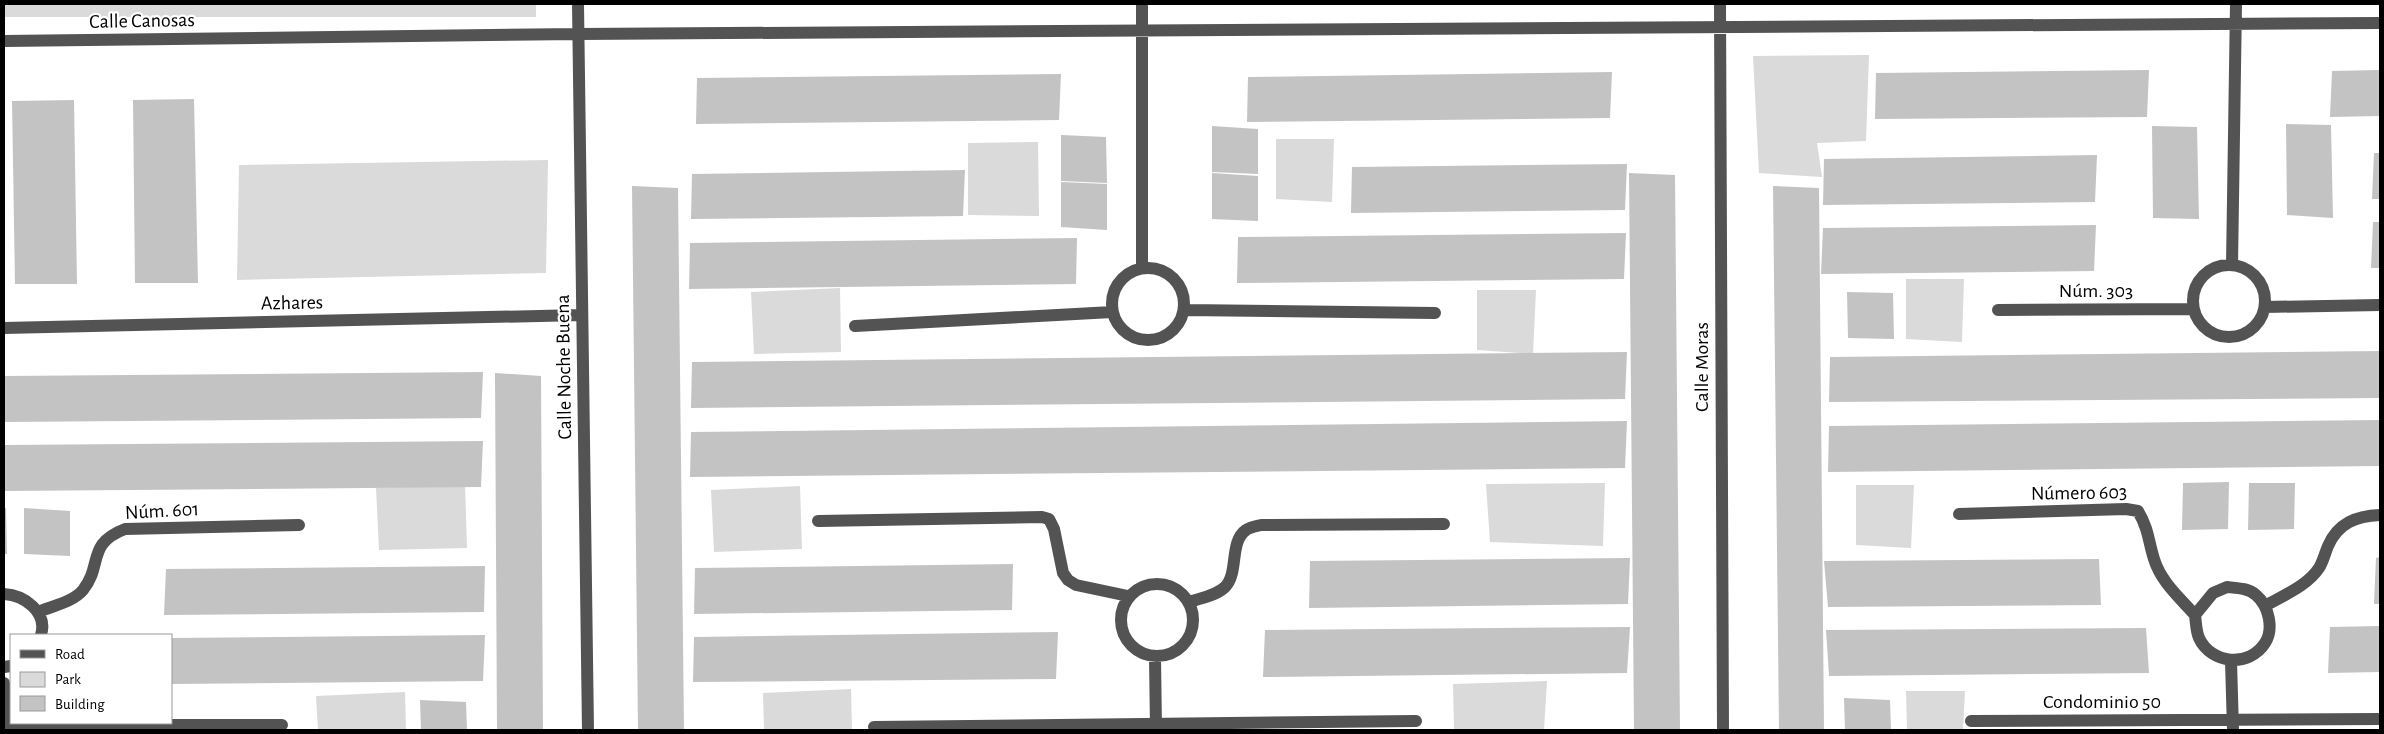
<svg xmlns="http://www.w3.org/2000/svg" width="2384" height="734" font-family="'Alegreya Sans',sans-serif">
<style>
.green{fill:#dadada}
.building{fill:#c3c3c3}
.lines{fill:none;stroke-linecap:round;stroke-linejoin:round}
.minor{stroke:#535353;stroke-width:12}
.labels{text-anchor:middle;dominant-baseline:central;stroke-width:4.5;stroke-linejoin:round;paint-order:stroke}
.street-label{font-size:20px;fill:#000;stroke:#fff}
</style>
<rect width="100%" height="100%" fill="#fff"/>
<path class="green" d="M4,4H536V17H4Z
M1869,55L1866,141L1817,143L1822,177L1759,173L1753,56Z
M1276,139H1334L1332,202L1276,199Z
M1038,142L1039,216L968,215V143Z
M548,160L546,273L237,280L239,165Z
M1906,279H1964L1962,342L1906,339Z
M840,288L841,352L754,354L751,292Z
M1477,290H1536L1533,354L1477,350Z
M1605,483L1603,546L1490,542L1486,484Z
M465,484L467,548L379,550L376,488Z
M1856,485H1914L1911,548L1856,545Z
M800,486L802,549L714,552L711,490Z
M1547,681L1544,730H1454L1453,684Z
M851,689L852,730H764L763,693Z
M1906,691H1965L1963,730H1907Z
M405,692L406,730H318L316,696Z"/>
<path class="building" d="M2149,70L2147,117L1875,119L1876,73Z
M2380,70V116L2330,117L2332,71Z
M1612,72L1610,118L1247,122L1248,77Z
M1061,74L1059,120L696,124L697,78Z
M194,99L198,283H135L133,100Z
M74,100L77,284H15L12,101Z
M2286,124L2331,125L2333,218L2287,215Z
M1212,126L1258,129V174L1212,172Z
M2152,126L2197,127L2199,219L2153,218Z
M1061,135L1106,137L1107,183L1061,181Z
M2374,153H2380V199H2372Z
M2097,155L2095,202L1823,205L1824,159Z
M1627,164L1625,210L1351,213L1352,167Z
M965,170L963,216L691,219L692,174Z
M1212,173L1258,176V221L1212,219Z
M1629,173L1675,175L1680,730H1634Z
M1061,182L1107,184V230L1061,227Z
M632,186L678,188L684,730H638Z
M1773,186L1819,188L1824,730H1779Z
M2373,222H2380V268H2371Z
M2096,225L2094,271L1821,274L1823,228Z
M1626,233L1624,279L1237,283L1238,237Z
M1077,238L1076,284L689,289L690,243Z
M1847,292L1893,293L1894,339L1848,338Z
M2380,351V398L1829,402L1830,357Z
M1627,352L1625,399L691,408L692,362Z
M483,372L481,418L4,422V376Z
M495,373L541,376L543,730H497Z
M2380,420V466L1828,472L1829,426Z
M1627,421L1625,468L690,477L691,432Z
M483,441L481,487L4,491V445Z
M2229,482L2228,529L2182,530L2183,483Z
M2249,483H2295L2294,529L2248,530Z
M4,508H6L7,554H4Z
M24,508L70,511V556L24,554Z
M2380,557V604H2374L2376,558Z
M1630,558L1628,604L1309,608L1310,561Z
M2099,559L2101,605L1828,607L1824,561Z
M1013,564L1012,610L694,614L695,568Z
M485,566L484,612L164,615L166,569Z
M2380,626V672L2328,673L2330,627Z
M1630,627L1627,673L1263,677L1265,630Z
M2146,628L2149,673L1829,676L1826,630Z
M1058,632L1056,679L693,682L694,637Z
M485,635L483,681L171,684V638Z
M1844,698L1890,700L1891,730H1845Z
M420,700L466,702L467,730H421Z"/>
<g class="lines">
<path class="minor" d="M578,4L588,730
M1142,4V268
M1720,4L1723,730
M4,41L579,34L2380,23
M2193 301a36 36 0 1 1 72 0a36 36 0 1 1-72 0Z
M2232,265L2236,4
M1112 304a36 36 0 1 1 72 0a36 36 0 1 1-72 0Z
M2265,307L2380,305
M1185,310L1435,313
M1998,310L2193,309
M855,326L1112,312
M4,328L581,315
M1959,514L2126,509L2138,511C2149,530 2148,540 2154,559C2161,582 2180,598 2195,615
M818,521L1042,517L1049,519L1054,529L1063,573L1068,580L1076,585L1128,596
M1121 620a36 36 0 1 1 72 0a36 36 0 1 1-72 0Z
M2227,587C2237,588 2248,588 2256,595C2269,606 2274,629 2265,643C2249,668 2211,664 2199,638C2196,631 2196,622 2195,615L2213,593Z
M4,594C24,595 48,612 41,635
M1189,602C1200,598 1216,596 1225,587C1239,573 1229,542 1246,530C1250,527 1257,526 1261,525L1444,524
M2265,606C2284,595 2307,586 2319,568C2323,562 2325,553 2328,546C2338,523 2356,516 2380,515
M38,612C53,606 73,602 83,590C103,565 86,544 125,529L299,525
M1155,657L1156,729
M2231,661L2233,730
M4,667L11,666
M4,683V730
M1971,721L2380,719
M4,725H282
M874,727L1416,721"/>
</g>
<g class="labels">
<g class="street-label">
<text transform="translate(142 21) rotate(-1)">Calle Canosas</text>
<text x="2096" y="291">Núm. 303</text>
<text transform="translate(292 303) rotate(-1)">Azhares</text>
<text transform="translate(564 367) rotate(-91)">Calle Noche Buena</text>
<text transform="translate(1702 367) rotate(-90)">Calle Moras</text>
<text transform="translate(2079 493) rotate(-1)">Número 603</text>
<text transform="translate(162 511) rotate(-3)">Núm. 601</text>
<text x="2102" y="702">Condominio 50</text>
</g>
</g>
<rect width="2384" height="734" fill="none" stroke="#000000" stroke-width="10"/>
<rect x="10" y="634" width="162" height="90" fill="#ffffff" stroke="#999999"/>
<rect x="20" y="650" width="25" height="8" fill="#535353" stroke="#999999"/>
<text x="55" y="659" font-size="15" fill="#000000">Road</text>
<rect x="20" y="672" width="25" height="15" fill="#dadada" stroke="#999999"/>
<text x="55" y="684" font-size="15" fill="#000000">Park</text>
<rect x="20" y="696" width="25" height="15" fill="#c3c3c3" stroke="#999999"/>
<text x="55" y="709" font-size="15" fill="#000000">Building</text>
</svg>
